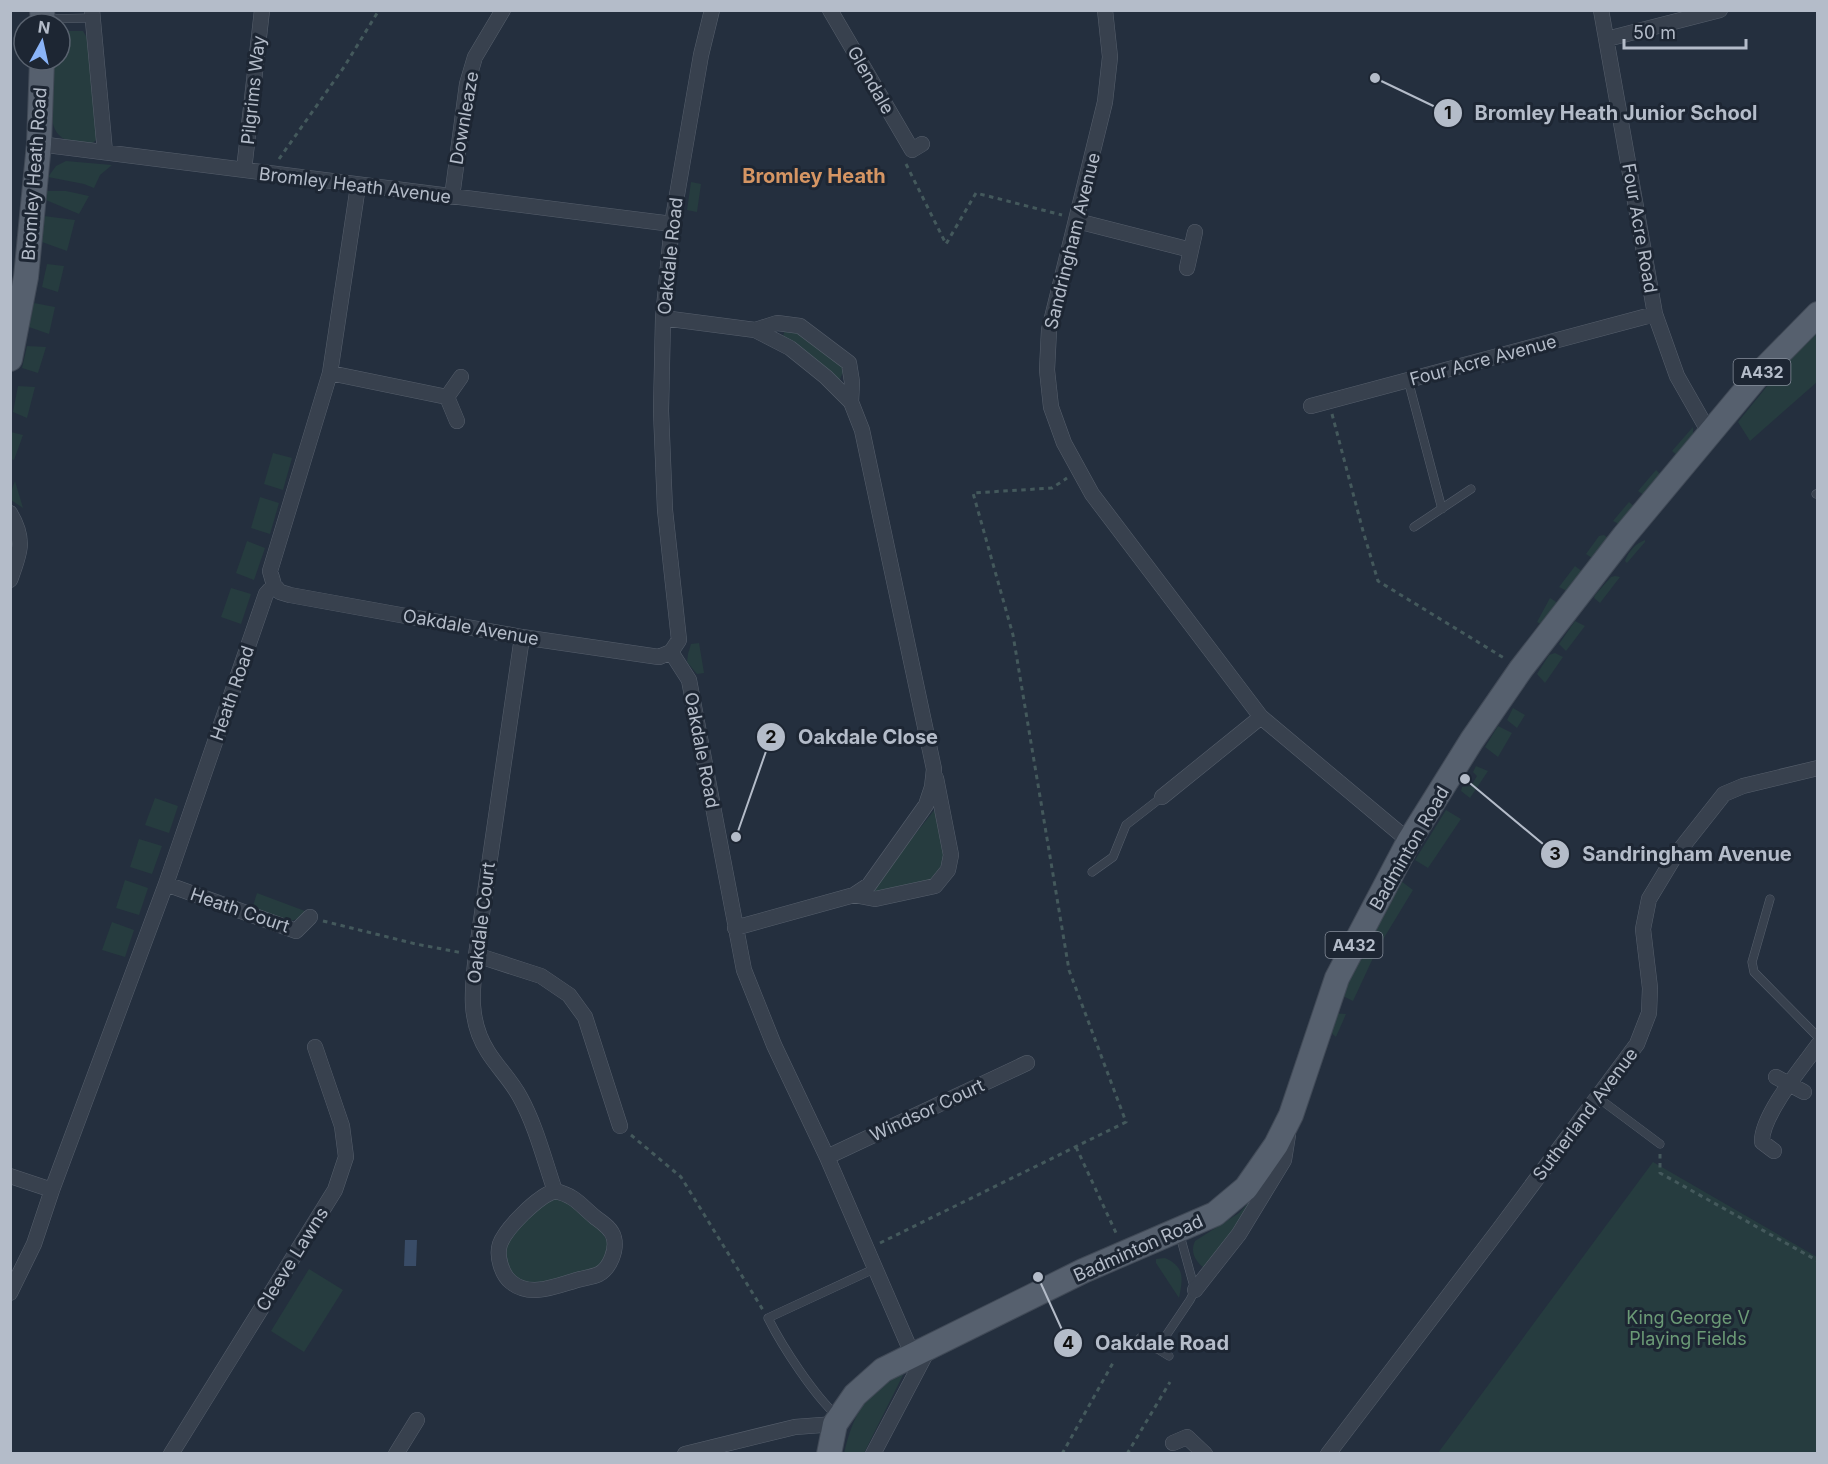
<svg xmlns="http://www.w3.org/2000/svg" width="1828" height="1464" font-family="Inter,sans-serif">
<style>
.green{fill:#263c3f}
.water{fill:#394c67}
.lines{fill:none;stroke-linecap:round;stroke-linejoin:round}
.service-casing{stroke:#565f6c;stroke-width:9}
.minor-casing{stroke:#565f6c;stroke-width:16}
.primary-casing{stroke:#414a57;stroke-width:26}
.path{stroke:#44595c;stroke-width:3;stroke-dasharray:4.5 4.5;stroke-linecap:butt}
.service{stroke:#38414e;stroke-width:8}
.minor{stroke:#38414e;stroke-width:15}
.primary{stroke:#56606e;stroke-width:24}
.labels{text-anchor:middle;dominant-baseline:central;stroke-width:6;stroke-linejoin:round;paint-order:stroke}
.shield{fill:#1d2633;stroke:#878f9c;stroke-width:1.5}
.shield-label{font-size:16px;font-weight:bold;fill:#b4bcc9}
.street-label{font-size:18px;fill:#b4bcc9;stroke:#1d2633}
.park-label{font-size:18px;fill:#6b9a76;stroke:#1d2633}
.neighbourhood-label{font-size:20px;font-weight:bold;fill:#d59563;stroke:#1d2633}
.leader{fill:none;stroke:#b4bcc9;stroke-width:2}
.callout-dot{fill:#b4bcc9;stroke:#1d2633;stroke-width:2}
.mark-label{font-size:18px;text-anchor:middle;font-weight:bold;fill:#111}
.callout-label{font-size:20px;text-anchor:middle;font-weight:bold;fill:#b4bcc9;stroke:#1d2633;stroke-width:6;stroke-linejoin:round;paint-order:stroke}
</style>
<rect width="100%" height="100%" fill="#242f3e"/>
<path class="green" d="M64,31H83L91,45L99,138L90,145C80,144 66,143 59,135C45,122 53,79 53,60H60V40Z
M66,161L112,165L100,175L94,188L84,184L48,177L56,166Z
M691,182L701,184L697,212L687,210Z
M47,191H66L89,196L79,214L46,200Z
M44,216L75,220L67,251L42,242Z
M47,264L64,266L58,292L42,287Z
M34,303L55,307L49,334L29,327Z
M788,329L796,330L842,365L844,370L840,379L837,380L783,338L784,332Z
M1817,332V382L1750,441L1738,422L1794,353Z
M27,346L46,347L38,373L22,368Z
M18,386L35,387L27,418L13,412Z
M1693,427V437L1678,456L1672,451Z
M11,432L23,435L14,460L11,459Z
M273,453L292,458L283,490L264,484Z
M1656,470L1660,474L1644,495L1638,491Z
M15,481L23,508L11,500V492Z
M260,497L279,503L270,534L251,528Z
M1629,502L1635,507L1621,525L1613,521Z
M1604,535L1608,538L1592,558L1586,554L1599,536Z
M1645,540V542L1627,563L1625,561C1628,552 1636,543 1645,540Z
M247,541L265,548L254,580L236,573Z
M1575,566L1583,572L1567,591L1559,587Z
M1615,576L1620,577L1600,603L1594,598L1595,595L1611,577Z
M231,588L251,594L241,624L221,617Z
M1550,598L1558,603L1543,625L1537,622Z
M1575,621L1585,626L1566,651L1559,644Z
M699,643L704,673L697,674L687,662L688,654L691,644Z
M1555,653L1563,657L1545,683L1537,674L1549,655Z
M1513,708L1525,715L1517,728L1507,720Z
M1498,726L1512,733L1498,757L1485,747Z
M1476,766L1488,771L1470,798L1461,791L1462,787L1471,786L1477,776L1473,772Z
M155,798L178,806L169,833L145,825Z
M936,808L946,861L930,883L878,894L872,890L873,887Z
M1446,810L1461,819L1428,868L1415,860Z
M139,839L162,846L152,874L130,867Z
M125,880L148,888L139,915L116,908Z
M1401,881L1413,890L1379,946L1368,937Z
M257,893L305,911L297,919L291,921L252,909Z
M112,922L134,930L125,957L102,950Z
M1356,954L1373,958L1353,1001L1339,994Z
M1332,1013L1346,1014L1336,1037L1329,1031Z
M1653,1162L1817,1257V1453H1438Z
M1255,1196L1250,1209L1204,1268C1195,1261 1190,1252 1195,1241L1239,1213Z
M555,1198C568,1201 576,1209 587,1218C605,1234 619,1247 596,1268C578,1273 546,1286 528,1283C520,1282 514,1276 510,1269C506,1263 504,1254 506,1247C511,1231 540,1206 555,1198Z
M1165,1258C1185,1267 1183,1278 1179,1298L1156,1263V1259Z
M309,1269L343,1290L304,1352L271,1331Z
M904,1373L864,1453L844,1454C852,1417 867,1387 904,1373Z"/>
<path class="water" d="M405,1240H417L416,1266H404Z"/>
<g class="lines">
<defs>
<path id="service" d="M44,19L92,18
M1408,380L1442,509
M1816,494L1818,493
M1414,527L1471,489
M1092,872L1113,857L1126,825L1162,797
M1770,899L1752,962L1754,972L1818,1037
M1597,1097L1660,1144
M1140,1338L1169,1356
M1157,1349L1190,1300L1195,1290L1179,1232
M838,1417C814,1395 783,1348 768,1318L876,1268"/>
<path id="minor" d="M92,10L105,152
M830,10L912,150L922,144
M1105,10L1110,57L1105,102L1049,330L1047,370L1051,407L1064,443L1092,494L1261,717L1409,841
M1601,10L1655,314L1677,376L1710,434
M1607,39L1720,10
M39,144L672,224
M244,170L262,10
M452,197L467,84L475,57L503,10
M1077,221L1191,250L1187,268
M1191,250L1195,232
M663,318L755,330L790,348L826,377L851,402L862,430L934,769L932,787L926,805L869,885L854,895L735,928
M755,330L777,323L800,326L849,363L852,382L851,402
M330,373L447,397L461,377
M447,397L457,421
M1311,406L1655,314
M10,513C26,540 20,553 10,580
M274,585L280,592L290,595L522,637L659,657L671,652
M522,637L476,955C472,990 468,1021 488,1052C498,1068 511,1080 520,1097C536,1126 544,1159 555,1191
M671,652L689,680L744,970L774,1045L827,1157L913,1356
M671,652L679,640L665,510L661,411L663,318L672,224L701,55L712,10
M1162,797L1261,717
M166,884L296,931L310,917
M854,895L875,899L935,886L948,870L951,855L936,778
M476,955L541,976L569,995L585,1017L620,1126
M1776,1077L1804,1092
M1774,1151L1762,1142C1761,1116 1802,1067 1818,1045
M827,1157L1027,1063
M10,1176L52,1190
M555,1191C576,1196 580,1205 596,1218C603,1223 612,1229 614,1238C617,1250 610,1268 599,1274C593,1277 584,1278 577,1280C556,1286 530,1298 511,1282C502,1275 496,1256 500,1244C506,1228 538,1196 555,1191Z
M1195,1290L1239,1234L1284,1160L1288,1135
M10,1293L34,1244L52,1190L166,884L266,594L274,585L270,571L330,373L358,186
M1173,1443L1187,1437L1205,1454
M171,1454L335,1190L346,1157L342,1126L315,1047
M396,1454L417,1420
M685,1454L795,1427L835,1424
M873,1454L929,1348
M1328,1454L1500,1228L1637,1044L1649,1013L1650,988L1643,929L1649,899L1675,856L1724,794L1743,786L1818,768"/>
<path id="primary" d="M42,10L43,24
M10,359L26,277L39,144L42,60
M829,1454L835,1424L855,1395L883,1370L1083,1271L1215,1214L1246,1188L1276,1145L1291,1115L1337,978L1409,841L1472,740L1521,669L1624,536L1760,373L1818,314"/>
</defs>
<use href="#service" class="service-casing"/>
<use href="#minor" class="minor-casing"/>
<use href="#primary" class="primary-casing"/>
<path class="path" d="M279,159L344,67L379,10
M906,164L946,244L976,193L1062,215
M1332,414L1363,531L1378,581L1504,658
M323,921L416,944L463,953
M631,1135L681,1177L763,1310
M1076,1147L1117,1235
M1660,1154V1173L1818,1261
M880,1243L1126,1122L1069,970L1013,635L973,493L1052,488L1067,478
M1062,1454L1114,1361
M1127,1454L1170,1382"/>
<use href="#service" class="service"/>
<use href="#minor" class="minor"/>
<use href="#primary" class="primary"/>
</g>
<g class="labels">
<g class="shield">
<rect x="1733.5" y="359" width="57" height="26" rx="4.5"/>
<rect x="1325.5" y="932" width="57" height="26" rx="4.5"/>
</g>
<g class="shield-label">
<text x="1762" y="372">A432</text>
<text x="1354" y="945">A432</text>
</g>
<g class="street-label">
<text transform="translate(871 80) rotate(60)">Glendale</text>
<text transform="translate(253 90) rotate(-84)">Pilgrims Way</text>
<text transform="translate(464 118) rotate(-80)">Downleaze</text>
<text transform="translate(34 174) rotate(-86)">Bromley Heath Road</text>
<text transform="translate(355 185) rotate(7)">Bromley Heath Avenue</text>
<text transform="translate(1640 228) rotate(80)">Four Acre Road</text>
<text transform="translate(1072 241) rotate(-76)">Sandringham Avenue</text>
<text transform="translate(670 256) rotate(-84)">Oakdale Road</text>
<text transform="translate(1483 360) rotate(-15)">Four Acre Avenue</text>
<text transform="translate(471 627) rotate(10)">Oakdale Avenue</text>
<text transform="translate(232 693) rotate(-71)">Heath Road</text>
<text transform="translate(702 750) rotate(79)">Oakdale Road</text>
<text transform="translate(1409 848) rotate(-60)">Badminton Road</text>
<text transform="translate(240 910) rotate(19)">Heath Court</text>
<text transform="translate(481 923) rotate(-83)">Oakdale Court</text>
<text transform="translate(927 1110) rotate(-25)">Windsor Court</text>
<text transform="translate(1585 1114) rotate(-53)">Sutherland Avenue</text>
<text transform="translate(1138 1248) rotate(-24)">Badminton Road</text>
<text transform="translate(292 1259) rotate(-58)">Cleeve Lawns</text>
</g>
<g class="park-label">
<text x="1688" y="1317">King George V<tspan x="1688" dy="21">Playing Fields</tspan></text>
</g>
<g class="neighbourhood-label">
<text x="814" y="176">Bromley Heath</text>
</g>
</g>
<path class="leader" d="M1375 78L1448 113M736 837L771 737M1465 779L1555 854M1038 1277L1068 1343"/>
<g class="callout-dot">
<circle cx="1375" cy="78" r="6"/>
<circle cx="736" cy="837" r="6"/>
<circle cx="1465" cy="779" r="6"/>
<circle cx="1038" cy="1277" r="6"/>
<circle cx="1448" cy="113" r="15"/>
<circle cx="771" cy="737" r="15"/>
<circle cx="1555" cy="854" r="15"/>
<circle cx="1068" cy="1343" r="15"/>
</g>
<g class="mark-label">
<text x="1448" y="119">1</text>
<text x="771" y="743">2</text>
<text x="1555" y="860">3</text>
<text x="1068" y="1349">4</text>
</g>
<g class="callout-label">
<text x="1616" y="120">Bromley Heath Junior School</text>
<text x="868" y="744">Oakdale Close</text>
<text x="1687" y="861">Sandringham Avenue</text>
<text x="1162" y="1350">Oakdale Road</text>
</g>
<rect width="1828" height="1464" fill="none" stroke="#b4bcc9" stroke-width="24"/>
<g transform="translate(42 42) rotate(8)"><circle r="28" fill="#1d2633" stroke="#59626f" stroke-width="1.5"/>
<path d="M0-4.5L10 22L0 15L-10 22Z" fill="#8ab4f8"/>
<text y="-9" font-size="16" font-weight="bold" text-anchor="middle" fill="#b4bcc9">N</text>
</g>
<path d="M1624 39v9h122v-9" fill="none" stroke="#b4bcc9" stroke-width="3"/>
<text x="1633" y="39" font-size="18" fill="#b4bcc9" stroke="#1d2633" stroke-width="4.5" paint-order="stroke">50 m</text>
</svg>
